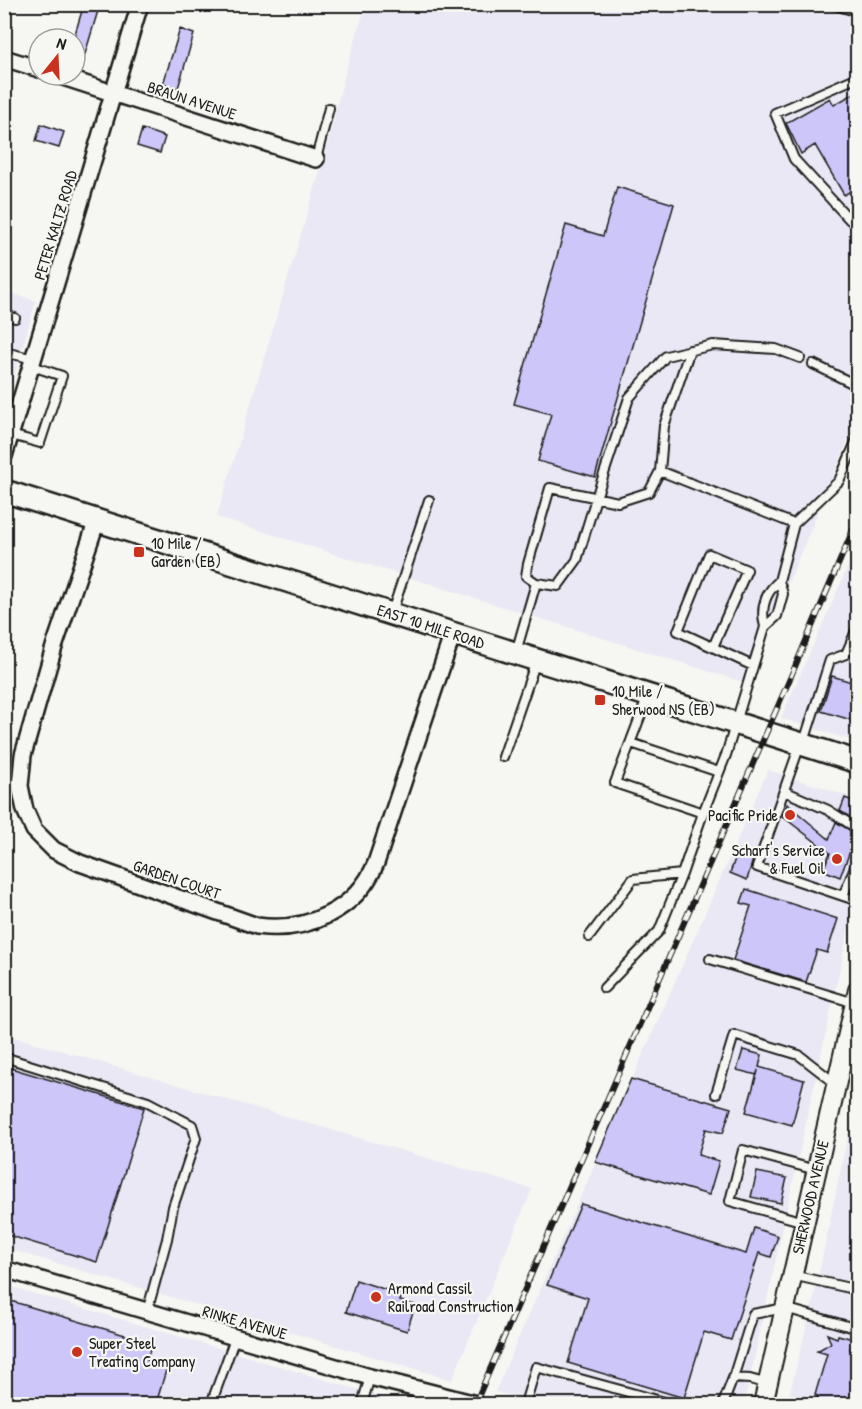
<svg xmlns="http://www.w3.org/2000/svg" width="862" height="1409" font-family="'Patrick Hand',sans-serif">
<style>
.built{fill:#e9e8f4}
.building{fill:#ccc6f9;stroke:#1c1c1c;stroke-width:1.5}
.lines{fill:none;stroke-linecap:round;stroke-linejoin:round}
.service-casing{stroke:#1c1c1c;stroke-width:12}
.minor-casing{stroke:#1c1c1c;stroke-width:20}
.tertiary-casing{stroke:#1c1c1c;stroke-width:22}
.secondary-casing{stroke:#1c1c1c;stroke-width:26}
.service{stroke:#f6f6f2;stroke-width:8}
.minor{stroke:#f6f6f2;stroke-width:15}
.tertiary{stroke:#f6f6f2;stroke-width:18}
.secondary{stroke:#f6f6f2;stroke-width:21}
.rail-casing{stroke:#1c1c1c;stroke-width:6}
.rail{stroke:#f6f6f2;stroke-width:4;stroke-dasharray:11;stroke-linecap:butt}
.poi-dot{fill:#c8321e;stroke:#f6f6f2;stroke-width:2}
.labels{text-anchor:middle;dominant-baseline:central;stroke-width:4.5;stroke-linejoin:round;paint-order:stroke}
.street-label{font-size:16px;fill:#1c1c1c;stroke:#f6f6f2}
.poi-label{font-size:16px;fill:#1c1c1c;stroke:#f6f6f2;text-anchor:start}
</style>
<rect width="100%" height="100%" fill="#f6f6f2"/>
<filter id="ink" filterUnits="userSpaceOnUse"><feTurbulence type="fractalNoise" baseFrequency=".0167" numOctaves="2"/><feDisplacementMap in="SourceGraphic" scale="12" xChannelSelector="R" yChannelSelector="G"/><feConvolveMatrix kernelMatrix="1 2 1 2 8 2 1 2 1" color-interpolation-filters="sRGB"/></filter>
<g filter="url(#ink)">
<path class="built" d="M366,5H857V419L746,683L217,517L325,154L347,66Z
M5,291L36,301L5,407Z
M857,546V742L781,718Z
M768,770L857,799V891L744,1404H540L495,1392Z
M4,1034L532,1189L452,1380L5,1248Z
M857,1092V1404H787L814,1297Z
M5,1285L406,1404H5Z"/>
<path class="building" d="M84,4H100L85,54L75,51V34Z
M180,29L194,34L178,88L163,84Z
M858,91V187L844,195L815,145L801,154L786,123L830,98L834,105Z
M41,124L64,132L59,148L36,141Z
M142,129L165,137L160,153L137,146Z
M617,187L674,204L595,477L538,461L551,414L514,404L566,225L603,236Z
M832,676L858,684V722L821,711Z
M845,798L858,803V822L840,811Z
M787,804L829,839L836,822L858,835V851L851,849L840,877L823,870L830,853L782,816Z
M738,850L754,856L747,880L730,873Z
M746,889L838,919L827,953L817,950L806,982L733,960L751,906L741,903Z
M743,1050L762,1055L759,1067L804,1080L792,1125L746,1112L758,1070L757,1075L737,1070Z
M4,1066L144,1108L97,1262L4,1234Z
M631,1079L731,1108L723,1133L706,1129L698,1155L719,1161L709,1195L595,1162Z
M757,1172L787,1178L781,1203L751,1197Z
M581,1204L746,1254L754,1228L778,1236L771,1257L759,1253L731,1340L704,1332L684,1398L568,1363L588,1298L547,1285Z
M356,1280L402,1295L400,1301L415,1305L407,1331L346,1312Z
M4,1299L152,1343L147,1360L167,1367L156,1404H4Z
M827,1334L837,1338L838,1335L853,1339L850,1349L858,1351V1404H815L818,1396L815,1395L827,1354L817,1351L831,1343Z"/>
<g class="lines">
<defs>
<path id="service" d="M832,4L858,12
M858,77L775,113L794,159L850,220L858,217
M316,159L329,108
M4,315L15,318
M4,352L34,359
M813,364L858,386
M11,435L40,443L62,376L32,366
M660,471L664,426L690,350
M794,524L839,481L858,437
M536,583L558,586L577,560L596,498L629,398L666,356L713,345L776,349L800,358
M392,612L429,500
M765,627C760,608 765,593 779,581
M713,647L747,570L709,554L678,631L753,666
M516,652L536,583L526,576L528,564L550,488L618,502L649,492L660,471L794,524L779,581L783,594L777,616L765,627L726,755L703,813L615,783L648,696
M804,742L830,660L846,654L858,626
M631,743L719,772
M800,745L757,867L858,901
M503,757L536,661
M784,791L828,810L858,829
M843,896L858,860
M589,937L633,879L682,874L703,813
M710,959L855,1003
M604,988L659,931L682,874
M4,1057L148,1102L192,1125L196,1138L173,1207L167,1239L147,1312
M716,1094L734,1035L799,1055L835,1083
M804,1222L730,1201L743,1150L816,1170
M792,1275L858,1290
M733,1378L753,1314L785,1308L858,1329
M211,1404L235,1338
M362,1404L370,1377
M416,1404L418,1390
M525,1404L536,1367L672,1404
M723,1404L733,1378L750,1379L768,1384"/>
<path id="minor" d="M4,58L39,69
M57,75L316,159
M4,456L140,4
M97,520L54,647L23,755L20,786L25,810L34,830L54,850L80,863L257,926C306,933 357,910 376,863L453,633
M4,1269L370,1377L476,1404"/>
<path id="tertiary" d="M763,1404L858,990"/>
<path id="secondary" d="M4,491L858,762"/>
</defs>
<use href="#service" class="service-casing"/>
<use href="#minor" class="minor-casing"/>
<use href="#tertiary" class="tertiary-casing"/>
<use href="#secondary" class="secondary-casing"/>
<use href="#service" class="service"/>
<use href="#minor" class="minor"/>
<use href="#tertiary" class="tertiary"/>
<use href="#secondary" class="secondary"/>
<defs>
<path id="rail" d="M475,1404L791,676L858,518"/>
</defs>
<use href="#rail" class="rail-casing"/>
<use href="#rail" class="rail"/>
</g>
</g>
<g class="poi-dot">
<rect x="133" y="546" width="12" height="12" rx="3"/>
<rect x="594" y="694" width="12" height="12" rx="3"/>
<circle cx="790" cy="815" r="6"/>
<circle cx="837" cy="859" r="6"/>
<circle cx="376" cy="1297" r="6"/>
<circle cx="77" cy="1352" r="6"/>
</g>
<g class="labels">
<g class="street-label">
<text transform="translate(192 100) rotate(18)">BRAUN AVENUE</text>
<text transform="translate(55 225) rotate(-73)">PETER KALTZ ROAD</text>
<text transform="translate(431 626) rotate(18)">EAST 10 MILE ROAD</text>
<text transform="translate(177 879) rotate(19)">GARDEN COURT</text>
<text transform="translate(810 1197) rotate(-77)">SHERWOOD AVENUE</text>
<text transform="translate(245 1322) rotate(16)">RINKE AVENUE</text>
</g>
<g class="poi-label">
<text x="151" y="543">10 Mile /<tspan x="151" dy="18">Garden (EB)</tspan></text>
<text x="612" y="691">10 Mile /<tspan x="612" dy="18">Sherwood NS (EB)</tspan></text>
<text x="778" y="815" text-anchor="end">Pacific Pride</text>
<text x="825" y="850" text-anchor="end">Scharf's Service<tspan x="825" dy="18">&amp; Fuel Oil</tspan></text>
<text x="388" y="1288">Armond Cassil<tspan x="388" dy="18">Railroad Construction</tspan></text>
<text x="89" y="1343">Super Steel<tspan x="89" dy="18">Treating Company</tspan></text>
</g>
</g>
<rect width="862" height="1409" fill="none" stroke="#f6f6f2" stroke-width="24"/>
<rect x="12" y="12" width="838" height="1385" fill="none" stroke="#1c1c1c" stroke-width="2" filter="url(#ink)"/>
<g transform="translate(57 57) rotate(18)"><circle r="28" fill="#f6f6f2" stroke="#9f9f9c" stroke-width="1.5"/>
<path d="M0-4.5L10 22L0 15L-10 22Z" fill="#c8321e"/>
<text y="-9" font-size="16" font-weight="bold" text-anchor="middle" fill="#1c1c1c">N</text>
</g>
</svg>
